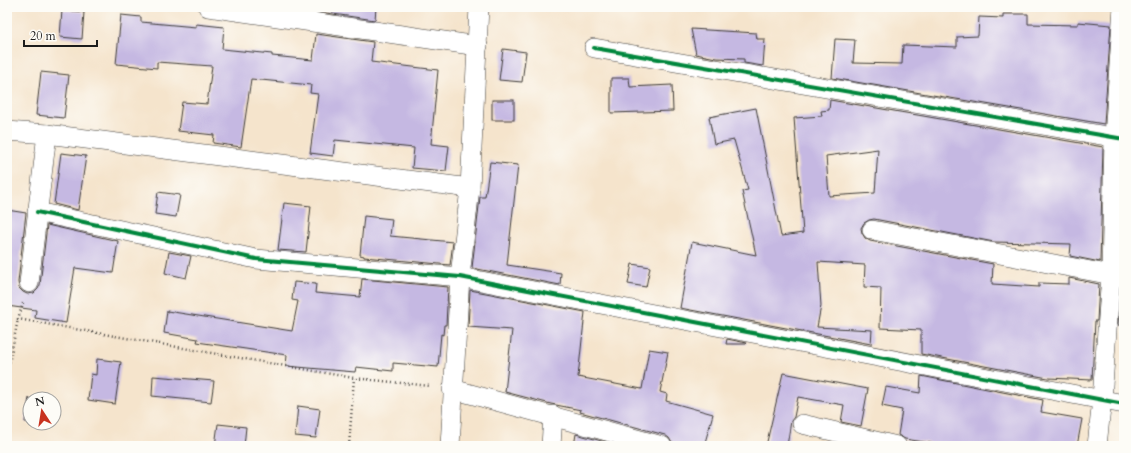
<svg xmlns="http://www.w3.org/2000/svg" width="1131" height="453" font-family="Cardo,serif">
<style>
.building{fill:#c5b8e2;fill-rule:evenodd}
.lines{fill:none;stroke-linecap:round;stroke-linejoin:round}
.minor-casing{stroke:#3d3a36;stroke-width:20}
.path{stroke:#3d3a36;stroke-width:2.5;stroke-dasharray:1 3;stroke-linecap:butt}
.minor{stroke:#fff;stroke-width:19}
.cycleway-casing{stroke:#fdfcf7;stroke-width:6}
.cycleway{stroke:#00873e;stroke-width:4}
</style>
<rect width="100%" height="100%" fill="#fdfcf7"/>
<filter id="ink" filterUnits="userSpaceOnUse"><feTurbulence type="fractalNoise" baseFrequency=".025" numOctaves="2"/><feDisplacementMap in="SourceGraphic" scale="8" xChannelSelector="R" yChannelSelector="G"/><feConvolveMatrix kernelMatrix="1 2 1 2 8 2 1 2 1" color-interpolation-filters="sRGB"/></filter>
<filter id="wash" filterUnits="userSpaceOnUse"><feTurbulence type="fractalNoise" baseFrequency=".012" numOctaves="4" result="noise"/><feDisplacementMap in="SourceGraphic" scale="16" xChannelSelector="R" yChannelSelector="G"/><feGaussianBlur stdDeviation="0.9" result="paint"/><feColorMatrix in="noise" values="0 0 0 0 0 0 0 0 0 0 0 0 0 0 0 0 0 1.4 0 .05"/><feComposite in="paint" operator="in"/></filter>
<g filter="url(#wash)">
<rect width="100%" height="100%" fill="#f5e4cc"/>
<g id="blocks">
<!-- building -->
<g class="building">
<polygon points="319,7 376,7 375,20 319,12"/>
<polygon points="62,10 84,12 82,39 60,37"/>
<polygon points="1003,14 1028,14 1028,24 1078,25 1078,22 1111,25 1104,124 832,78 835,39 855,40 853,63 902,64 903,45 957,47 957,37 978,36 979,17 1003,18"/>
<polygon points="121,15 141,17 141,22 196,27 196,24 224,27 222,49 272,54 272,56 313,60 316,34 373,42 371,62 438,70 431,144 449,146 446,171 412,168 414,148 335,140 333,156 310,153 318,94 310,93 311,85 251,79 241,147 213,143 214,135 178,131 182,102 207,104 212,66 157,62 157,68 116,64"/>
<polygon points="691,29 756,33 757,39 765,39 763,66 744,63 744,59 716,58 696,54"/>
<polygon points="503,49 526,52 522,82 499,80"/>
<polygon points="41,72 69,75 64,118 36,115"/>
<polygon points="611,78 629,78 630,87 672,85 673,111 611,113"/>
<rect x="492" y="100" width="22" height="20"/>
<path d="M830 100 1103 147 1100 262 1070 256 1071 244 994 242 874 219 869 220 864 223 861 228 862 233 865 238 870 241 993 264 992 284 1039 287V283L1069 284V278L1099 284 1097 321H1095L1092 380 1048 378 921 354V330L880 328 881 288 864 287 865 265 818 262 821 306 817 327 872 330 871 344 680 308 692 242 756 255 742 191 748 190 734 140 714 144 709 117 756 108 781 236 803 233 794 118 822 116 821 111 829 110ZM878 149 875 193 829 196 826 156Z"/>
<polygon points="61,153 86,156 78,210 54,204"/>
<polygon points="490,162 518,165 507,265 561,273 560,285 472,268 480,197 485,197"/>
<polygon points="1124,183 1124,266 1122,266"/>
<polygon points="158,192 180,195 176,217 155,214"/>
<polygon points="284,203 311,206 306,252 278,250"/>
<polygon points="7,210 26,213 18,282 19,288 23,292 27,294 34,293 38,289 40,285 47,225 118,241 113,273 75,268 66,323 35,318 36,310 7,306"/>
<polygon points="364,216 392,219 390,236 453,242 450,265 364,257 364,256 360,255"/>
<polygon points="169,252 191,256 186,278 165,273"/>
<polygon points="632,264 650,267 646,287 628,284"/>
<polygon points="362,279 448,287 446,325 444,325 443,335 441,334 438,367 393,363 393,371 356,367 355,372 286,366 287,355 197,342 198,339 164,333 167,311 292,331 298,301 292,300 294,282 316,284 315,293 360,297"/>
<polygon points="1121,288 1124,288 1124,326 1118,325"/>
<polygon points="470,290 585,312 578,377 642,389 649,349 668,352 660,392 667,394 666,401 713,414 704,446 683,446 672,443 669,438 665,435 580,412 581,410 551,404 505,392 512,330 468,327"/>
<polygon points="727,339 747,343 746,344 726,344"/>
<polygon points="97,359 121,362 115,404 88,400 91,374 96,375"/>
<polygon points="783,373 868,389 861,426 841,422 844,405 798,397 794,417 791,421 787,446 766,446"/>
<polygon points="153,376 214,381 211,402 152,396"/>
<polygon points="921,376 1043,400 1041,412 1082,419 1077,446 936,446 936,444 905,439 898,435 902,410 882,406 886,387 920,393"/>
<polygon points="29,398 33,399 30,399 30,422 25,422"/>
<polygon points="298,406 320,409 316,438 295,436"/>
<polygon points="218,424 246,427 244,446 215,446"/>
<polygon points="576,434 620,446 574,446"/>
</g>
</g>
</g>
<g filter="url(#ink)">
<use href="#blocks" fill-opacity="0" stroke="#3d3a36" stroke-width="1"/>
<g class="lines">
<!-- minor casing -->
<g class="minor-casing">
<g id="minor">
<polyline points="208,7 478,46"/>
<polyline points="594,48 1124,139"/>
<polyline points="7,131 47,134 470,188"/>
<polyline points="37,212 256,259 460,277 1124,404"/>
<polyline points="872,230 1123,277"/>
<polyline points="29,283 47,134"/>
<polyline points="452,389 662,446"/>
<polyline points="802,424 897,446"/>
<polyline points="450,446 460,277 470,188 479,7"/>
<polyline points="551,446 553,415"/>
<polyline points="1097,446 1102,399 1111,275 1114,137 1123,7"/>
</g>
</g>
<!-- path -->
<g class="path">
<polyline points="23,303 18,319 354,378 430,386"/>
<polyline points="7,374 18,319"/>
<polyline points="349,446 354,378"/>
</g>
<!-- minor -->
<use href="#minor" class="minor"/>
<!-- cycleway casing -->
<g class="cycleway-casing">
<g id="cycleway">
<polyline points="594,48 1124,139"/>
<polyline points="37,212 256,259 460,277 1124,404"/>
</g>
</g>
<!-- cycleway -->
<use href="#cycleway" class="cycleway"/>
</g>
</g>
<!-- margin -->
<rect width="1131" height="453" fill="none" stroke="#fdfcf7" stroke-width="24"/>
<!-- north arrow -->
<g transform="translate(42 411) rotate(348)"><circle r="19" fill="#fdfcf7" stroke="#a3a29f"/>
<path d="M0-3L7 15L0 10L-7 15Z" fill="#c8321e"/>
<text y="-6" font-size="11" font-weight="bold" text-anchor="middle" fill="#1c1c1c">N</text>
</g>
<!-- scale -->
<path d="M24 40v6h73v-6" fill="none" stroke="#1c1c1c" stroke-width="2"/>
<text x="30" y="40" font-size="12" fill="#1c1c1c" stroke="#fdfcf7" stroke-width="3" paint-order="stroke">20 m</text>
</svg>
